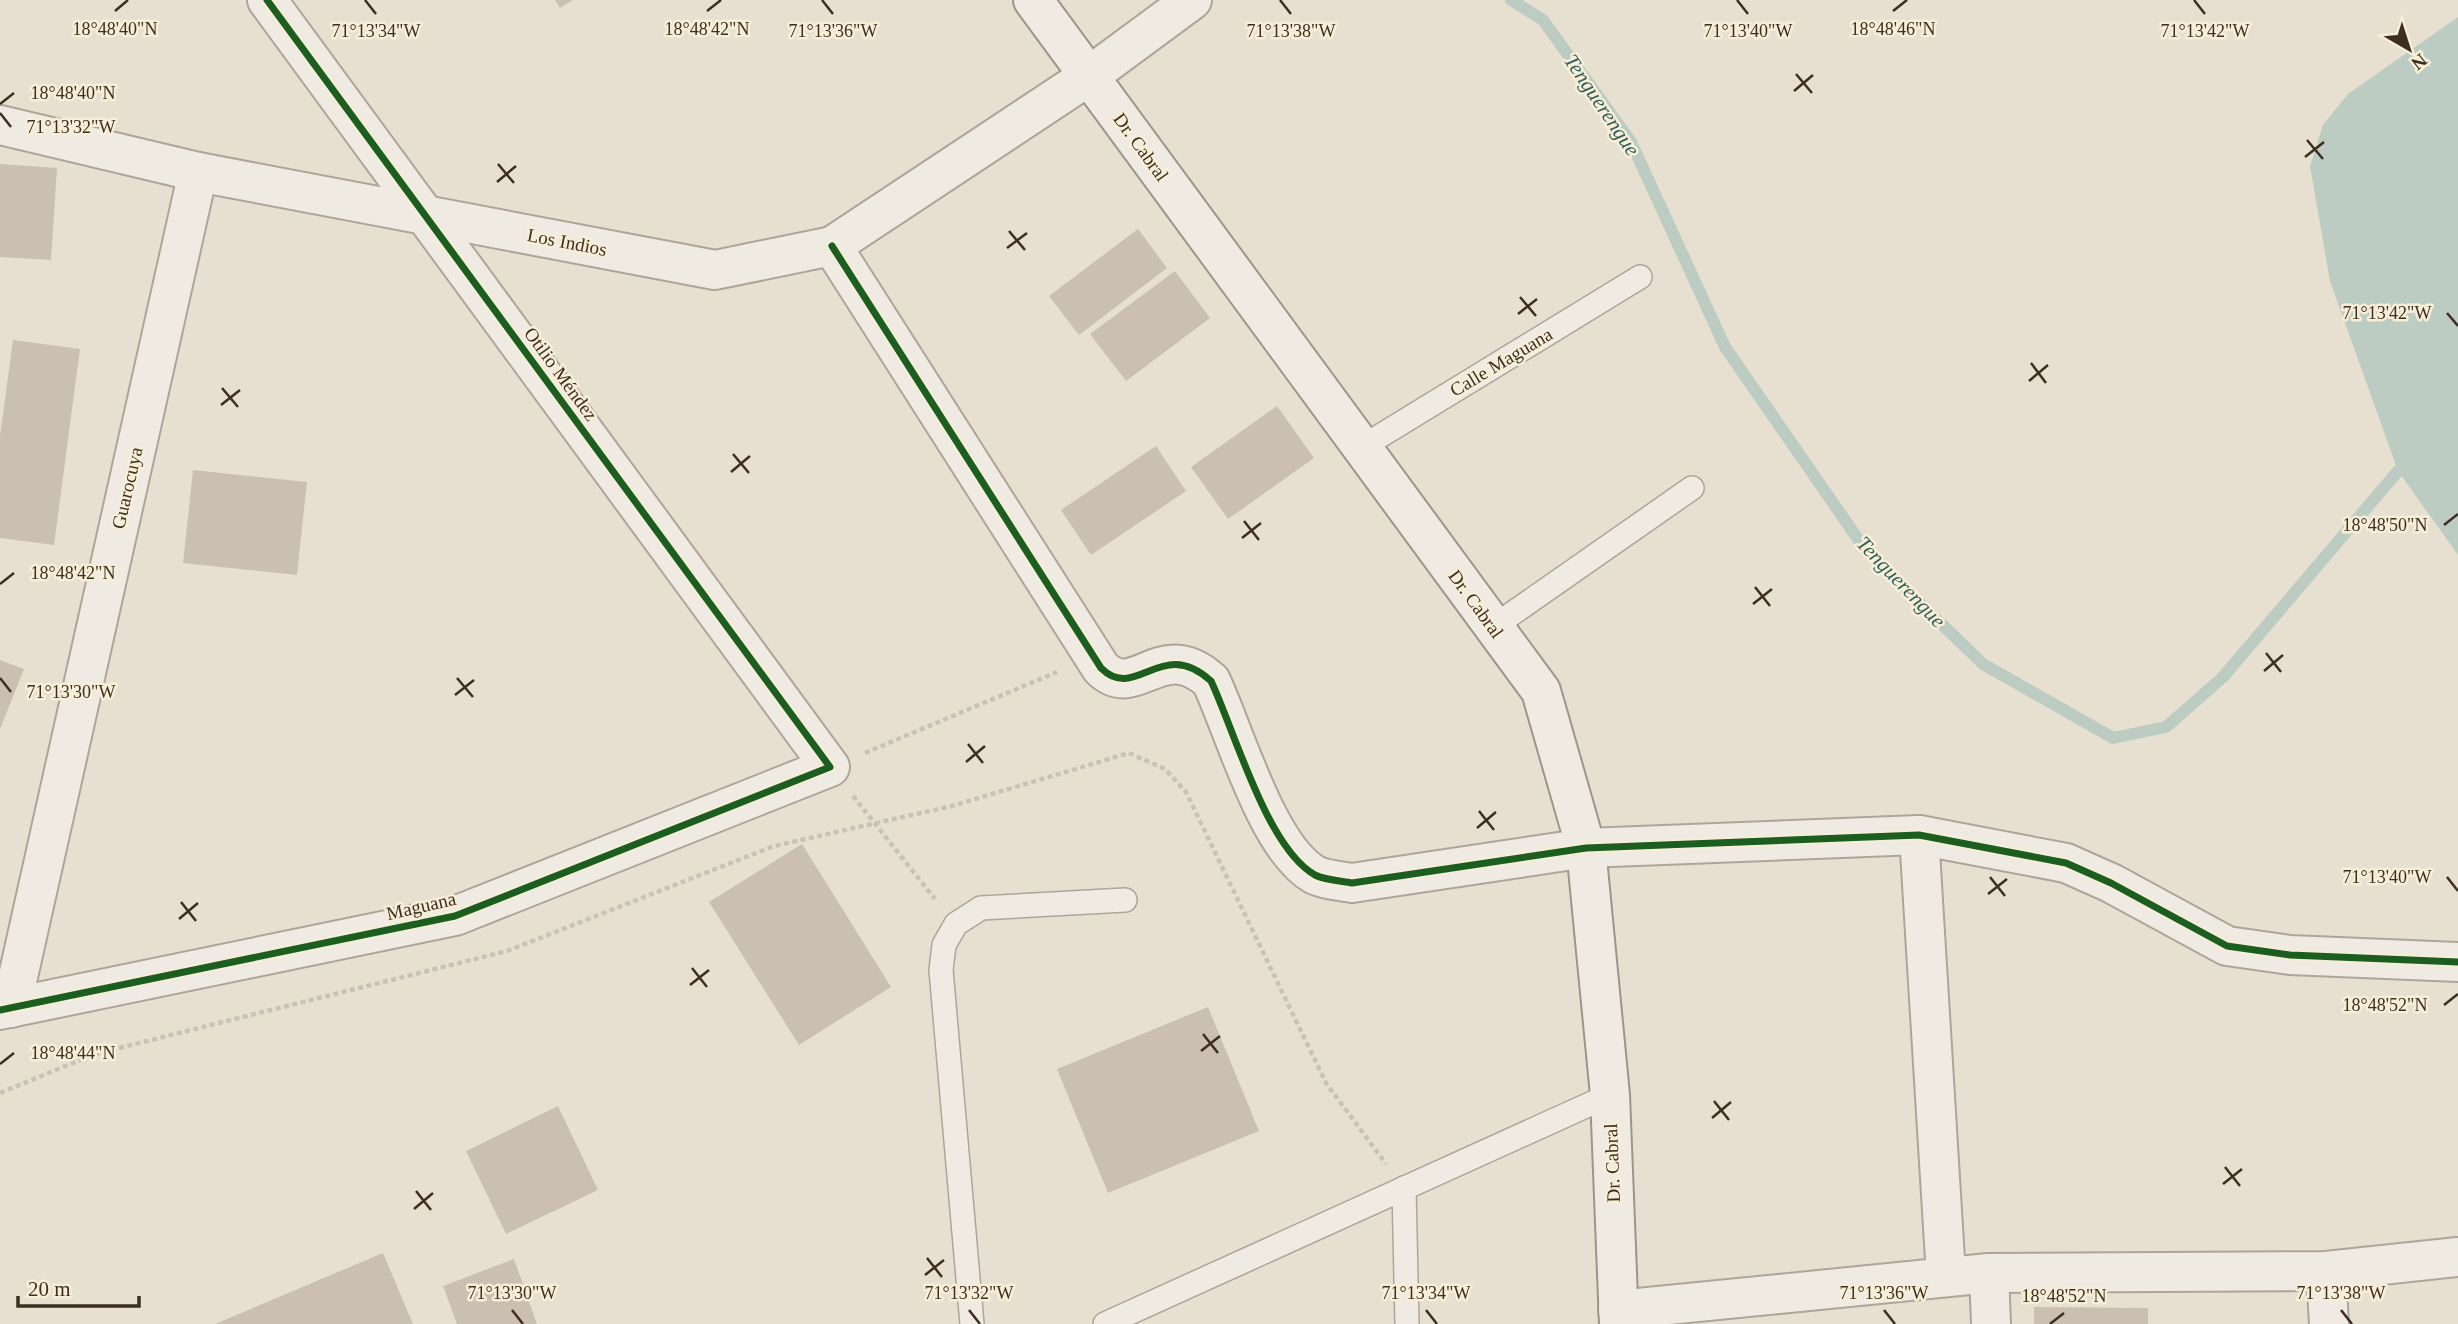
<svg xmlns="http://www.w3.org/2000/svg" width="2458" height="1324" font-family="'Times New Roman',serif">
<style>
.water{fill:#bcccc2}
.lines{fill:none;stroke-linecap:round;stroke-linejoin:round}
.stream{stroke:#bcccc2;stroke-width:12}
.building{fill:#cbbfb2}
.lane-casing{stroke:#ada599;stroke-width:26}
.street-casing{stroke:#ada599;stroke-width:42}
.secondary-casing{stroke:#9c958a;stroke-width:42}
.path{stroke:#c8c2b9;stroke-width:4.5;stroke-dasharray:5 3.5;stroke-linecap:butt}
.lane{stroke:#efebe3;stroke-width:23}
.street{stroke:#efebe3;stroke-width:38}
.secondary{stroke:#efebe3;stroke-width:38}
.cycleway-casing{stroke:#f7eed8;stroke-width:11}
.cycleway{stroke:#1b5e20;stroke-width:7}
.ticks{fill:none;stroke:#3d2e20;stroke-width:2.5}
.labels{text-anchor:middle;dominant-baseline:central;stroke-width:5;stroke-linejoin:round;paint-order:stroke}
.street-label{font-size:19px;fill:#3d2e20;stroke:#f7eed8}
.water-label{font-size:21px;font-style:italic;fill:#2f5d5a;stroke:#f7eed8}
.ticks-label{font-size:18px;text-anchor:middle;fill:#3d2e20;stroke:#f7eed8;stroke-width:5;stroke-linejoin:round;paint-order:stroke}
</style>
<rect width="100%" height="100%" fill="#e7e0d1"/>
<!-- water -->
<polygon class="water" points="2458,17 2458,555 2398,471 2330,281 2310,166 2323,125 2348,94"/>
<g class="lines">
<!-- stream -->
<polyline class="stream" points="1511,0 1543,20 1631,142 1725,347 1867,552 1983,664 2113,738 2166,727 2223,677 2398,471"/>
</g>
<!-- building -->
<g class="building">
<polygon points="555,0 573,0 560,8"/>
<polygon points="0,164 57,168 51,260 0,257"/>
<polygon points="1138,229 1167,268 1079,335 1049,296"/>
<polygon points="1175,271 1210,318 1126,381 1090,334"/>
<polygon points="13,340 80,349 54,545 0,538 0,436"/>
<polygon points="1277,406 1314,458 1228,519 1191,467"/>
<polygon points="1156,446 1186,491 1091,555 1061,510"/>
<polygon points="193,470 307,482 297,575 183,563"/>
<polygon points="0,660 24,669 0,729"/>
<polygon points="802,844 891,987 799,1045 709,902"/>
<polygon points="1208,1007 1259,1131 1108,1193 1057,1069"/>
<polygon points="558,1106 598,1190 506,1234 466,1151"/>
<polygon points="383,1253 413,1324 215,1324"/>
<polygon points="514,1259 537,1324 457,1324 443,1286"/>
<polygon points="2034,1307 2148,1308 2148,1324 2034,1324"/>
</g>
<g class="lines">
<!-- lane casing -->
<g class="lane-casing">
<g id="lane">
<polyline points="1362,447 1640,277"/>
<polyline points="1493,627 1692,488"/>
<polyline points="1404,1188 1407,1324"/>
<polyline points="972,1324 941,970 944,945 956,924 981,908 1125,900"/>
<polyline points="1105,1324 1610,1095"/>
</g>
</g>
<!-- street casing -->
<g class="street-casing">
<g id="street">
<polyline points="0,125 198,172 715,270 832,246 1089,76 1192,0"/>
<path d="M832 246 1101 668C1136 703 1161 635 1211 681 1235 732 1267 848 1315 875 1325 880 1341 881 1352 883L1586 848 1919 835 2066 863 2111 883 2227 946 2290 955 2458 962"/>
<polyline points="1919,835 1946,1276"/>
<polyline points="11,1008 198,172"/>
<polyline points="0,1010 455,916 830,767 267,0"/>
<polyline points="2326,1271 2329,1324"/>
<polyline points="1989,1273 1991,1324"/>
<polyline points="1618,1310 1989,1273 2326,1271 2458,1257"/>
</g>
</g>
<!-- secondary casing -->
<g class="secondary-casing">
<polyline id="secondary" points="1033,0 1541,691 1586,848 1610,1095 1619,1324"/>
</g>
<!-- path -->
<g class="path">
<polyline points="865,753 1057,672"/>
<polyline points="853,796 935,899"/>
<polyline points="0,1093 95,1054 507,951 774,846 952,806 1129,753 1165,769 1186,792 1326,1083 1386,1164"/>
</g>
<!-- lane -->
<use href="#lane" class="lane"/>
<!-- street -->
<use href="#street" class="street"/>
<!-- secondary -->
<use href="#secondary" class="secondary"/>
<!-- cycleway casing -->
<g class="cycleway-casing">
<g id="cycleway">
<path d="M832 246 1101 668C1136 703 1161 635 1211 681 1235 732 1267 848 1315 875 1325 880 1341 881 1352 883L1586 848 1919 835 2066 863 2111 883 2227 946 2290 955 2458 962"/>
<polyline points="0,1010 455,916 830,767 267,0"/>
</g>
</g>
<!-- cycleway -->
<use href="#cycleway" class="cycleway"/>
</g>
<!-- ticks -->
<path class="ticks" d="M365 0 376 14M822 0 833 14M1280 0 1291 14M1737 0 1748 14M2194 0 2205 14M115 11 128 0M707 11 721 0M1893 11 1907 0M1796 74 1812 93M1794 91 1813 75M0 104 14 93M0 113 11 127M2307 140 2323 159M2305 157 2324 142M498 164 514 183M497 182 516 166M1009 231 1025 250M1007 248 1027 233M1520 297 1536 316M2447 313 2458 326M1518 314 1537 299M2031 363 2046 383M2029 381 2048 365M222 388 238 407M221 405 240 390M733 454 749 473M731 472 750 456M1244 521 1259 540M2444 525 2458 514M1242 538 1261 523M0 584 14 573M1755 587 1770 606M1753 604 1772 589M2266 653 2281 672M2264 671 2283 655M0 678 11 692M457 678 473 697M455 695 474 680M968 744 983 763M966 762 985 746M1479 811 1494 830M1477 828 1496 812M1990 877 2005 896M2447 877 2458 891M1988 894 2007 879M181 902 196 921M179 919 198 903M692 968 707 987M690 985 709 970M2444 1005 2458 994M1203 1034 1218 1053M1201 1051 1220 1036M0 1064 14 1053M1714 1101 1729 1120M1712 1118 1731 1102M2225 1167 2240 1186M2223 1184 2242 1169M416 1191 431 1210M414 1209 433 1193M927 1258 942 1277M925 1275 944 1260M512 1310 523 1324M969 1310 980 1324M1426 1310 1437 1324M1884 1310 1895 1324M2341 1310 2352 1324M2050 1324 2064 1313"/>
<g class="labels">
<!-- street labels -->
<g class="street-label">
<text transform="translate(1141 147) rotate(54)">Dr. Cabral</text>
<text transform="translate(567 242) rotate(11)">Los Indios</text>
<text transform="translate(1501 362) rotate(-31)">Calle Maguana</text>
<text transform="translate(561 374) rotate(54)">Otilio Méndez</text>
<text transform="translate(127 488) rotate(-77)">Guarocuya</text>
<text transform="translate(1476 604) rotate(54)">Dr. Cabral</text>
<text transform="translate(421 906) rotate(-13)">Maguana</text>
<text transform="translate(1612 1163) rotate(-92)">Dr. Cabral</text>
</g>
<!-- water labels -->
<g class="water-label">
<text transform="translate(1602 105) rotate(56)">Tenguerengue</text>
<text transform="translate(1901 582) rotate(46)">Tenguerengue</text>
</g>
</g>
<g class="ticks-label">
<text x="115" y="35">18°48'40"N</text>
<text x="707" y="35">18°48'42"N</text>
<text x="1893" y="35">18°48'46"N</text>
<text x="1291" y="37">71°13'38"W</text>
<text x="1748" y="37">71°13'40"W</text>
<text x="2205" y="37">71°13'42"W</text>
<text x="376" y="37">71°13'34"W</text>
<text x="833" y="37">71°13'36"W</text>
<text x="73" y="99">18°48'40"N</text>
<text x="71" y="133">71°13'32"W</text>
<text x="2387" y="319">71°13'42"W</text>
<text x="2385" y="531">18°48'50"N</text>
<text x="73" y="579">18°48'42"N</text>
<text x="71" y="698">71°13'30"W</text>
<text x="2387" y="883">71°13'40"W</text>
<text x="2385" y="1011">18°48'52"N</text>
<text x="73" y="1059">18°48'44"N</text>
<text x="512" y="1299">71°13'30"W</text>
<text x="969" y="1299">71°13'32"W</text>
<text x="1426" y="1299">71°13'34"W</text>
<text x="1884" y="1299">71°13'36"W</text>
<text x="2341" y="1299">71°13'38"W</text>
<text x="2064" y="1302">18°48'52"N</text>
</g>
<!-- north arrow -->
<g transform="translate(2409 49) rotate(141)" stroke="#f7eed8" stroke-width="5" paint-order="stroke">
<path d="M0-5L12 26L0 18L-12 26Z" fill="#3d2e20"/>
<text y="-10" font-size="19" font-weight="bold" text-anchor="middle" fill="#3d2e20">N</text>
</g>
<!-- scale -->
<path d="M18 1296v10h121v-10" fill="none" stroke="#3d2e20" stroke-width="3.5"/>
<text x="28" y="1296" font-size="21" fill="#3d2e20" stroke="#f7eed8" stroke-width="5" paint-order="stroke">20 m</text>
</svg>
